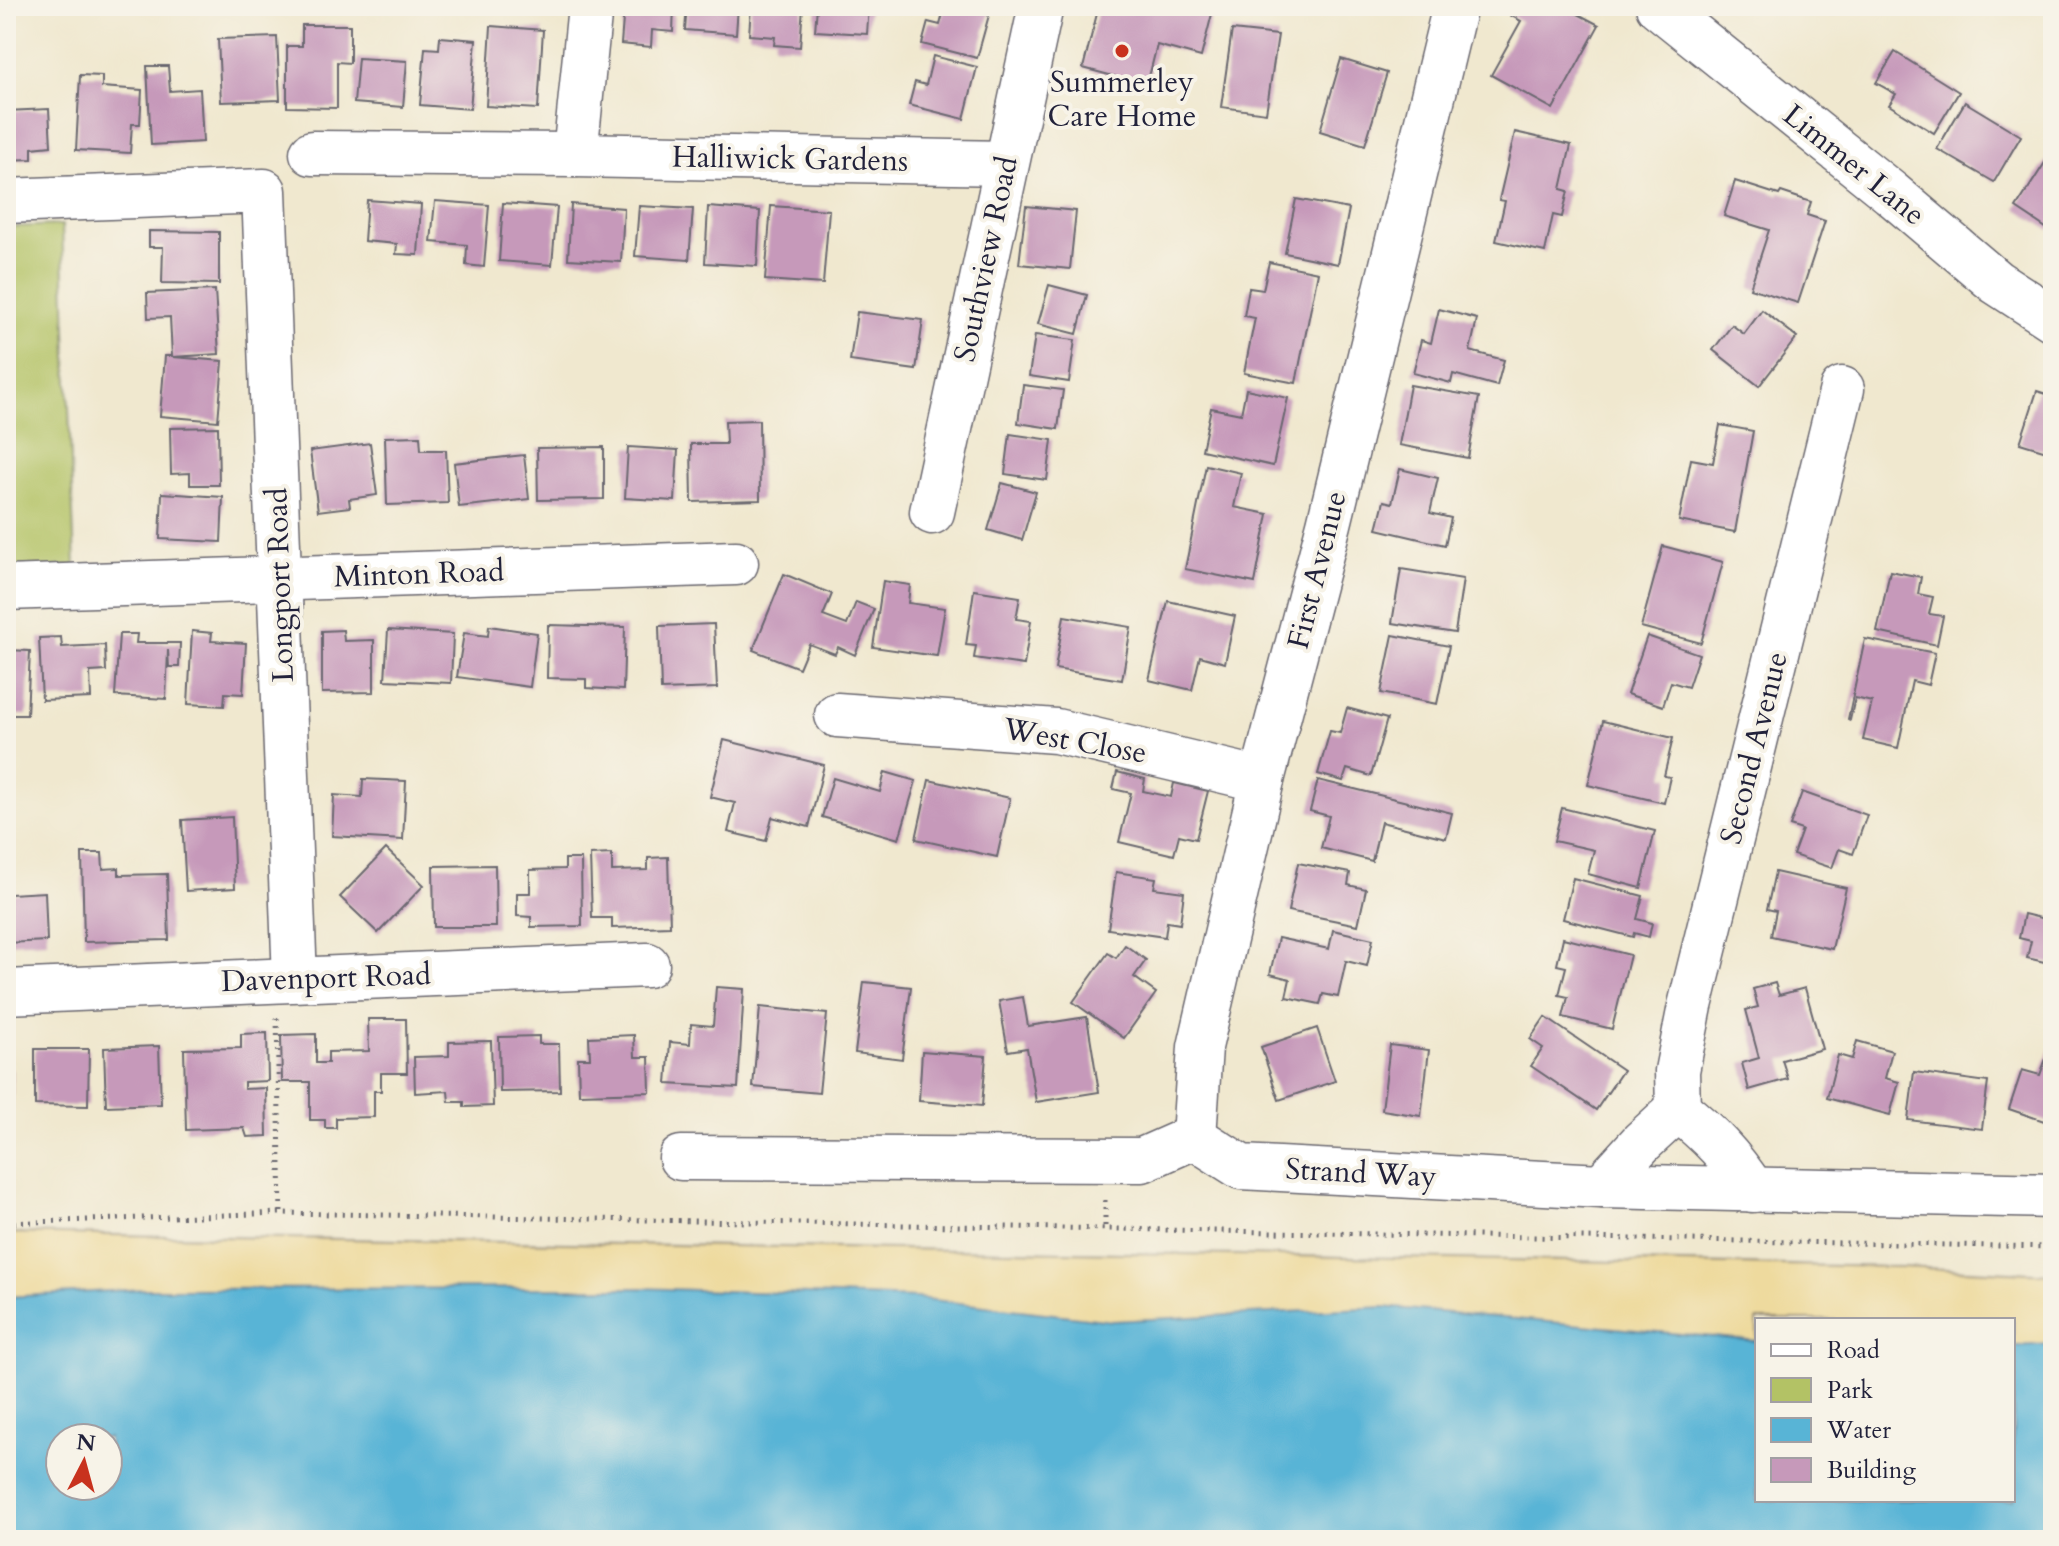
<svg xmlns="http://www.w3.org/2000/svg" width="2059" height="1546" font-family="Cardo,serif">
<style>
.green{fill:#b3c265;stroke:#6a7250;stroke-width:2}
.sand{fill:#eeda9e;stroke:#887e6c;stroke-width:2;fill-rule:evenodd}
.water{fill:#58b4d6;stroke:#3d6b88;stroke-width:2;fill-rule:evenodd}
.building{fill:#c699ba}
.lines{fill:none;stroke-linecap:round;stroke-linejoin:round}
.minor-casing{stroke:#6a676f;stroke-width:47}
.path{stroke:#6a676f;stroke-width:5;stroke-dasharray:2 6;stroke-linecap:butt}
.minor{stroke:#fff;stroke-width:44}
.poi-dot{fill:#c8321e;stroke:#f7f3e8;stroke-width:3}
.labels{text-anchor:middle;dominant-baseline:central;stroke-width:8;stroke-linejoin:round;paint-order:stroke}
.poi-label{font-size:30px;fill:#22223b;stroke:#f7f3e8}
.street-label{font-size:30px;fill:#22223b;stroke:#f7f3e8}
</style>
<rect width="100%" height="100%" fill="#f7f3e8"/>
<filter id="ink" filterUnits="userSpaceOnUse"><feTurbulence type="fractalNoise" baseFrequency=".0125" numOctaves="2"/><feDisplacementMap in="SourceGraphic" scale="16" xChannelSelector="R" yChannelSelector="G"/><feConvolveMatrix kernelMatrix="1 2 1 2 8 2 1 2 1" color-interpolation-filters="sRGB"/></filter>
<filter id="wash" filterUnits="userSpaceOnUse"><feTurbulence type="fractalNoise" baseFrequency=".006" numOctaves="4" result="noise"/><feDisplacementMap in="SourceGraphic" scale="32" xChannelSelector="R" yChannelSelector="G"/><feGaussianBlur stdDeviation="1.8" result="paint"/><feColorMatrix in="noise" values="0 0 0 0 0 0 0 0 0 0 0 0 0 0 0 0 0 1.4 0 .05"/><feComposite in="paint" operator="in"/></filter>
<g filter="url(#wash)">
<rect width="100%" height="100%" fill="#f0e8cf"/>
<!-- green -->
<polygon class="green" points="62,225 75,566 6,568 6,227"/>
<!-- sand -->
<path class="sand" d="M6 1233 1901 1267 2053 1274V1540H6ZM1757 1320H2013V1500H1757ZM60 1438H108V1486H60Z"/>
<!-- water -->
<path class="water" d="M640 1288 917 1298 1113 1321 1384 1307 1757 1341V1500H2013V1346L2053 1344V1540H6V1297L144 1289ZM60 1438H108V1486H60Z"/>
<g id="blocks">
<!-- building -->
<g class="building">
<polygon points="624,6 674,6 673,32 652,30 651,47 621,44"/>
<polygon points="687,6 738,6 736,34 685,30"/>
<polygon points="751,6 803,6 800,47 774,45 775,37 749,35"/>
<polygon points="817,6 869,6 867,34 815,31"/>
<polygon points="945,6 991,8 977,58 922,44 928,22 940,25"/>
<polygon points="1099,6 1214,6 1201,57 1157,45 1147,85 1083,68"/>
<polygon points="1515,6 1563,6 1599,25 1553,109 1491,75 1521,21 1510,15"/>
<polygon points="302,25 350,25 350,63 337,62 337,108 287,107 287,46 302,46"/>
<polygon points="491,26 543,30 538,109 486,106"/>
<polygon points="1232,30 1278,35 1266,113 1221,107"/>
<polygon points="277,37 280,100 221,102 218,39"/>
<polygon points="440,37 476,40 470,109 420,105 425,48 439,49"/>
<polygon points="1895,52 1959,92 1934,133 1889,105 1896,94 1876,83"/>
<polygon points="933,56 977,67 964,119 909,105 915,82 926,85"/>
<polygon points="358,58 407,61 403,107 354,103"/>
<polygon points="1341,59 1387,73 1365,145 1320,131"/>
<polygon points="147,66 168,66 170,91 200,89 203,142 151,145"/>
<polygon points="80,75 102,76 102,87 142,90 140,124 132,124 130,153 76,150"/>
<polygon points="1965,102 2021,136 1994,182 1937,149"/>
<polygon points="49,109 51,146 32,148 32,159 6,160 6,111"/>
<polygon points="1515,132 1571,145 1561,189 1568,191 1562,217 1553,215 1545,252 1496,241 1505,201 1499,200"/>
<polygon points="2053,150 2053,224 2049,230 2016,208"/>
<polygon points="1735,181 1779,195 1781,192 1811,202 1807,215 1825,221 1798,303 1750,288 1769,230 1724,216"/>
<polygon points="1296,199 1349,209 1338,264 1285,253"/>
<polygon points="367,200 421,204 418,255 396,254 397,244 364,241"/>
<polygon points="435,201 489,205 484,267 466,265 467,245 431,242"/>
<polygon points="503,203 557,207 552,265 499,261"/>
<polygon points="571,204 624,208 621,262 568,259"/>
<polygon points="639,206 693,209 689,260 635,256"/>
<polygon points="771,206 829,210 823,284 765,280"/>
<polygon points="1026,206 1076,211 1070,269 1019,264"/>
<polygon points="708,207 760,211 757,266 705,263"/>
<polygon points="149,231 219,232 219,284 162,283 163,247 149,247"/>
<polygon points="1269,262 1318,272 1296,383 1244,373 1255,318 1244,316 1249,288 1263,290"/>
<polygon points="1049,285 1087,295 1077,334 1038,324"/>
<polygon points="215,290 219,354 173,357 223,361 218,421 160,416 165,356 172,356 170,317 148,318 147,293"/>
<polygon points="1439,309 1477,319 1470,351 1504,360 1497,386 1453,374 1451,383 1413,373 1421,340 1431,343"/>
<polygon points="1762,310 1797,337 1759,386 1713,350 1732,325 1744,334"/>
<polygon points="857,312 923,320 916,370 850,361"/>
<polygon points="1035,335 1075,340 1069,382 1029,376"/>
<polygon points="1023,385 1063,390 1058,429 1018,423"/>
<polygon points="1410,385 1479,397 1468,458 1399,445"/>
<polygon points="1246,389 1288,398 1273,466 1202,450 1211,408 1241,414"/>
<polygon points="2037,391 2053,396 2053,453 2020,443"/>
<polygon points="759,420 760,500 692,502 691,444 726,444 725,421"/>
<polygon points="1720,425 1753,431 1735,532 1679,521 1691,459 1713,463"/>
<polygon points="218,427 219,485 190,485 190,473 171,474 170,428"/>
<polygon points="1010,434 1052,440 1047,480 1005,474"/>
<polygon points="420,436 421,450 446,450 448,503 387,505 385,437"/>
<polygon points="370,443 377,495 349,499 350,507 318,511 310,451"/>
<polygon points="604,447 604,499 538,500 537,448"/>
<polygon points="628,447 678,450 675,501 625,498"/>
<polygon points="524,455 529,499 459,507 454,463"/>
<polygon points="1206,465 1241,473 1234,507 1268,514 1255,583 1185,569"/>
<polygon points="1400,469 1438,478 1430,513 1451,518 1445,545 1377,529 1384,501 1392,503"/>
<polygon points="1002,483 1036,492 1022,540 988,530"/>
<polygon points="162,493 223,497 221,542 160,539"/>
<polygon points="1663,546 1723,562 1701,643 1641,627"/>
<polygon points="1401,569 1463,579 1455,633 1392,623"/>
<polygon points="1890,571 1921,577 1918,594 1933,597 1929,614 1943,616 1937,645 1877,632"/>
<polygon points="784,574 832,594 823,616 847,625 856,602 874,609 855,655 838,647 835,654 809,644 799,668 753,650"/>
<polygon points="883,581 910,585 908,603 945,608 937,656 873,647"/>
<polygon points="974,590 1020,597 1016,619 1031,621 1024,665 974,658 976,646 966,645"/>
<polygon points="1168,601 1235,616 1225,663 1200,656 1192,690 1149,680"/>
<polygon points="1064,616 1131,627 1122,680 1055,669"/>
<polygon points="714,624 717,688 661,690 659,626"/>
<polygon points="548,625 625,627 623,690 586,688 586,679 547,678"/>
<polygon points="489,626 537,633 530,687 457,677 464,633 488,636"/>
<polygon points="343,630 344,641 374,640 374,692 322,693 322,631"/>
<polygon points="388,630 453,634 451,683 385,680"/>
<polygon points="192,631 212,633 211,641 246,643 243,694 225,693 224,706 188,704"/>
<polygon points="119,634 137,634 136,643 180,643 179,667 169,667 168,650 166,699 115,696"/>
<polygon points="1393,635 1449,646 1437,704 1381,693"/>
<polygon points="1647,636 1699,654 1688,687 1671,682 1663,706 1627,694"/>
<polygon points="61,637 62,647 105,645 106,671 90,672 91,698 42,700 39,638"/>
<polygon points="1865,639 1935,653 1928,685 1912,681 1898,748 1863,740 1872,702 1855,698 1850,720 1848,719"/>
<polygon points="6,650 30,651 27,715 10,715 11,705 6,705"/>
<polygon points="1347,708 1387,719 1371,776 1347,769 1343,781 1318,774 1330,731 1340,733"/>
<polygon points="1603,721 1673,738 1664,776 1670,777 1664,803 1588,785"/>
<polygon points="724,740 824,765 809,827 772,817 766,841 728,832 735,803 710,797"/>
<polygon points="885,772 916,781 899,839 822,817 833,778 880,792"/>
<polygon points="1117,772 1145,779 1143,791 1171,797 1174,783 1208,791 1196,839 1179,835 1174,855 1119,842 1131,793 1113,789"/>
<polygon points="363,779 406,781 403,840 332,836 334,795 362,797"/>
<polygon points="929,780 1010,798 997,857 916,839"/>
<polygon points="1318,780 1452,813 1446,838 1381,822 1372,861 1321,848 1329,816 1310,811"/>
<polygon points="1802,792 1867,815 1853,854 1839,849 1832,868 1793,855 1802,830 1790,826"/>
<polygon points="1562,808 1655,831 1641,888 1588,874 1594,850 1554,841"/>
<polygon points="232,817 235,888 186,891 182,820"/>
<polygon points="386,849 424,885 378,933 340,897"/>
<polygon points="82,853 102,853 103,869 119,868 119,875 167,874 169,940 84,942"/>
<polygon points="612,854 612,871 648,870 648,858 668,857 670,926 612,928 612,918 592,918 590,855"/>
<polygon points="565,859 581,859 582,926 531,927 531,917 517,916 517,893 530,893 530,870 565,869"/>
<polygon points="1298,863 1350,873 1348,885 1366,889 1358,925 1288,911"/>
<polygon points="495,865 496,927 434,927 433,866"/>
<polygon points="1116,872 1156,878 1154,888 1184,892 1180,924 1167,922 1165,937 1108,929"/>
<polygon points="1775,872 1846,888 1832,949 1771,936 1776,911 1767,909"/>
<polygon points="6,873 9,873 10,894 45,892 47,941 6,943"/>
<polygon points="1573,878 1643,896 1637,919 1652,923 1649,937 1634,933 1633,937 1563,919"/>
<polygon points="2024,914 2053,921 2053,964 2027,958 2031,941 2019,938"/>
<polygon points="1333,930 1373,939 1367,966 1346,961 1338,997 1323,994 1320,1004 1286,997 1290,979 1270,974 1278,938 1329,949"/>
<polygon points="1563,938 1630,955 1612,1029 1563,1017 1568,997 1559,995 1566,967 1557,965"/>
<polygon points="1125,945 1146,960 1134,977 1156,993 1124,1038 1073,1002 1108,953 1116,958"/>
<polygon points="864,982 911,987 902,1059 855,1053"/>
<polygon points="1775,983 1779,995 1805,988 1822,1049 1782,1060 1788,1079 1749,1090 1742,1063 1759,1058 1746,1010 1758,1007 1753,989"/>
<polygon points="716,987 744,989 738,1088 667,1084 670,1042 690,1044 691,1024 713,1026"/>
<polygon points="1023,997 1028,1026 1087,1017 1099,1092 1036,1102 1027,1048 1008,1051 999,1001"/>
<polygon points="760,1007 827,1014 819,1093 753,1087"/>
<polygon points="1545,1017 1623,1070 1596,1110 1531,1066 1543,1048 1530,1039"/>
<polygon points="368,1019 406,1019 407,1073 381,1073 381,1091 374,1091 374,1117 336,1118 336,1128 325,1128 325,1120 310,1120 310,1082 282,1082 281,1035 316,1034 316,1063 328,1063 328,1052 369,1051"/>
<polygon points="1317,1028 1335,1081 1279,1100 1261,1047"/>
<polygon points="267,1033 268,1081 244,1082 244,1089 266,1088 267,1136 247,1137 244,1128 186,1130 184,1049 241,1048 241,1034"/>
<polygon points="634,1035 635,1057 649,1057 650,1092 579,1094 578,1058 590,1058 589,1037"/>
<polygon points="539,1036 539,1044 559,1044 560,1091 500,1092 499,1037"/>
<polygon points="2053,1039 2053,1124 2009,1109 2022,1070 2040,1075"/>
<polygon points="491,1041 493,1106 464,1107 464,1102 449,1102 448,1091 415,1093 414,1057 449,1056 449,1042"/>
<polygon points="1857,1041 1892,1051 1885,1078 1899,1082 1890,1115 1827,1098 1838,1055 1852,1059"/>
<polygon points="1390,1045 1429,1050 1421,1116 1382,1110"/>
<polygon points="159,1046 161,1104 106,1106 104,1048"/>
<polygon points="35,1049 89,1049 88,1106 35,1105"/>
<polygon points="922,1051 986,1056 982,1106 919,1101"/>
<polygon points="6,1070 12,1070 13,1101 6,1102"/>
<polygon points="1914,1072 1988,1082 1982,1129 1908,1120"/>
</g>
</g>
</g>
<g filter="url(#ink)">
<use href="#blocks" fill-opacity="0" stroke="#6a676f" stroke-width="2"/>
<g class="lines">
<!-- minor casing -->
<g class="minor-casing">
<g id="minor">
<polyline points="1658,6 1891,193 1996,282 2053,319"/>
<polyline points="312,153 575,155 1006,163"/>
<polyline points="575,155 590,6"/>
<polyline points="6,201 264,191 295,979"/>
<polyline points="932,512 1041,6"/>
<polyline points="6,588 736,563"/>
<polyline points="837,715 1056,731 1262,780"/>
<polyline points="6,992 647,965"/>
<polyline points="1678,1109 1677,1071 1690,1006 1842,389"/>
<polyline points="1194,1137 1200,1047 1262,780 1329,524 1455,6"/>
<polyline points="681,1158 1142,1160 1194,1137 1241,1167 1602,1186 2053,1196"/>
<path d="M1602 1186 1642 1142 1678 1109C1709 1134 1731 1156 1753 1190"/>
</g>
</g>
<!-- path -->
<g class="path">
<polyline points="277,1018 281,1213"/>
<polyline points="1105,1200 1105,1227"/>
<polyline points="6,1223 281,1213 2053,1247"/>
</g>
<!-- minor -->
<use href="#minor" class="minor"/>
</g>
</g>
<!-- markers -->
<circle class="poi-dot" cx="1122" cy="51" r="8"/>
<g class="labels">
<!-- poi labels -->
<g class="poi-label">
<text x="1122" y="82">Summerley<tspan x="1122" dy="34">Care Home</tspan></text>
</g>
<!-- street labels -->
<g class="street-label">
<text transform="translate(790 159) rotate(1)">Halliwick Gardens</text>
<text transform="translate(1854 165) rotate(39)">Limmer Lane</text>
<text transform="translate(986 259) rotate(-78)">Southview Road</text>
<text transform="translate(1317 570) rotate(-76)">First Avenue</text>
<text transform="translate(419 574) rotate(-2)">Minton Road</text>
<text transform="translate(280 585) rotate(-92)">Longport Road</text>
<text transform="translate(1075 741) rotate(10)">West Close</text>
<text transform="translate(1754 748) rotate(-76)">Second Avenue</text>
<text transform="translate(326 978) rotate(-2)">Davenport Road</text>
<text transform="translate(1361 1173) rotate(3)">Strand Way</text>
</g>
</g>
<!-- margin -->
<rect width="2059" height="1546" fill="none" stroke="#f7f3e8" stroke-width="32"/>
<!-- legend -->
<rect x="1755" y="1318" width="260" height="184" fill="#f7f3e8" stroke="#a29fa3" stroke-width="2"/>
<rect x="1771" y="1344" width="40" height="12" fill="#ffffff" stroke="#a29fa3" stroke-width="2"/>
<text x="1827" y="1358" font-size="24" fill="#22223b">Road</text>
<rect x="1771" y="1378" width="40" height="24" fill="#b3c265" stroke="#a29fa3" stroke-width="2"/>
<text x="1827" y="1398" font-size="24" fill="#22223b">Park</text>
<rect x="1771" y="1418" width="40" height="24" fill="#58b4d6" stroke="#a29fa3" stroke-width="2"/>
<text x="1827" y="1438" font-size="24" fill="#22223b">Water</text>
<rect x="1771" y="1458" width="40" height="24" fill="#c699ba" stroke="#a29fa3" stroke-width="2"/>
<text x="1827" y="1478" font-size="24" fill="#22223b">Building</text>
<!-- north arrow -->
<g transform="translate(84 1462) rotate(6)"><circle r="38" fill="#f7f3e8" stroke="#a29fa3" stroke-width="2"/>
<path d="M0-6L14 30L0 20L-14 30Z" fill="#c8321e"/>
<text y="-12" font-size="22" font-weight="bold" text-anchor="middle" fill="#22223b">N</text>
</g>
</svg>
